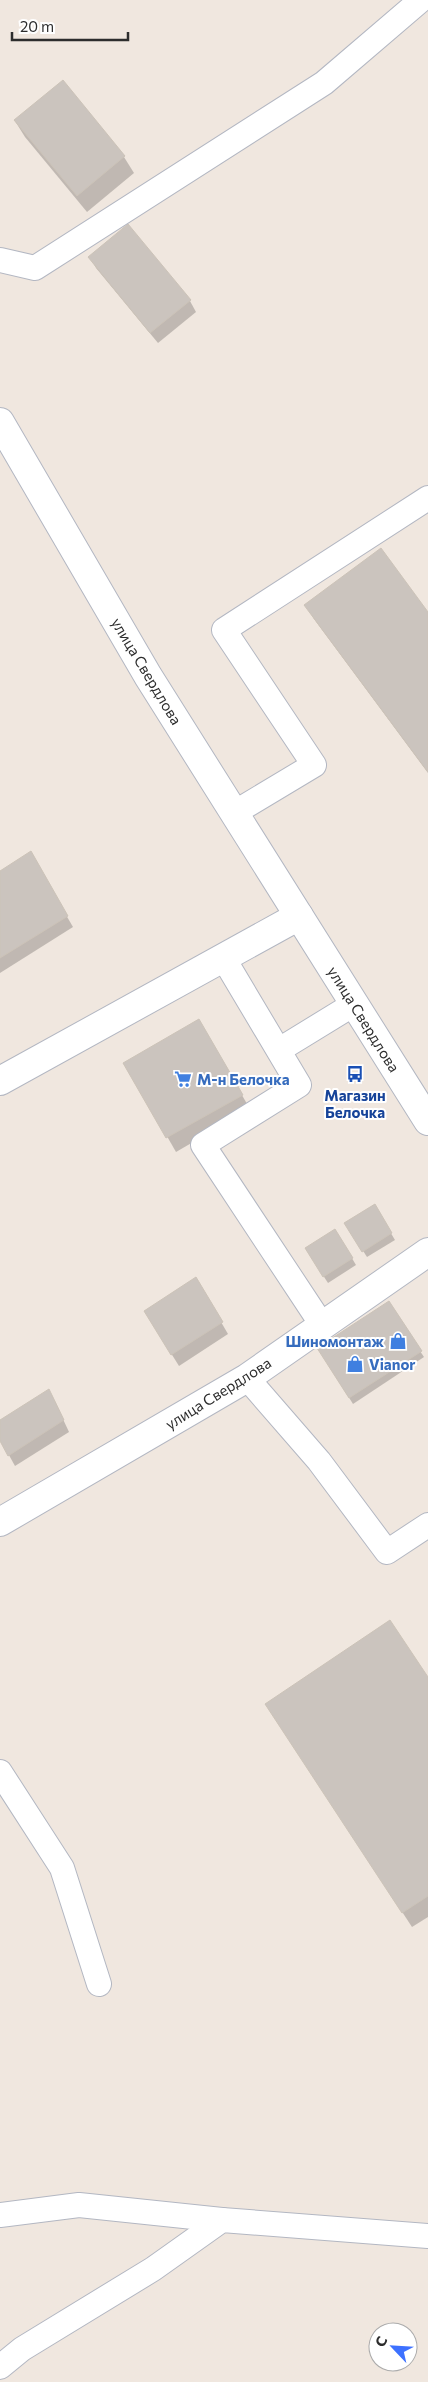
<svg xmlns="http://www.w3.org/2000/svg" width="428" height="2382" font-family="Commissioner,sans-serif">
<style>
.shadow{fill:#0003}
.building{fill:#cbc4be;stroke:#ccc3b8}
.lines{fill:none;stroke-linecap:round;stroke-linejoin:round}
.service-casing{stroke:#b3b7c2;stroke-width:26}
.minor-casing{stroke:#b3b7c2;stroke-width:30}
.secondary-casing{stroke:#b3b7c2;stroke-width:30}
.service{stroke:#fff;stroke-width:24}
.minor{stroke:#fff;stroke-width:28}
.secondary{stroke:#fff;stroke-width:28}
.labels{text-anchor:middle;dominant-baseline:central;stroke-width:4;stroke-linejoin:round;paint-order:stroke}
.street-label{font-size:15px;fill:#2d2d2d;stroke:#fff}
.shop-label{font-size:15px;font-weight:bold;fill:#366cbe;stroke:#fff;text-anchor:start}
.transit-label{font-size:15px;font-weight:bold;fill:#164399;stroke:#fff}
</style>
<rect width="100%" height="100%" fill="#f0e7df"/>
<!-- shadow -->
<g class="shadow">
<polygon points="62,82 124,157 134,173 87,212 25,137 15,121"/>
<polygon points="90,257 190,301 196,312 158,343 96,268"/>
<polygon points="306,605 428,614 428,773 314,619"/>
<polygon points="30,853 73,927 0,973 0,872"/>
<polygon points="199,1021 250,1109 176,1152 125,1063"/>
<polygon points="374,1205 395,1240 367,1257 345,1223"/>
<polygon points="335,1230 356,1265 328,1283 306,1249"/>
<polygon points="196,1279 228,1334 179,1366 152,1323"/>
<polygon points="420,1351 424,1357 353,1404 322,1354"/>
<polygon points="55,1402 69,1432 15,1466 0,1439 0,1421"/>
<polygon points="428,1679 428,1917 412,1927 266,1704"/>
</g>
<!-- building -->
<g class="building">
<polygon points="63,80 125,156 77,196 14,120"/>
<polygon points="128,224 191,300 150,333 88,257"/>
<polygon points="381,548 428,612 428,772 304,605"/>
<polygon points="31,851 68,916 0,958 0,871"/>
<polygon points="199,1019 243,1095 166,1138 123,1063"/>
<polygon points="375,1204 392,1233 362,1252 344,1223"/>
<polygon points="335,1229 353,1258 323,1277 305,1248"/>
<polygon points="196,1277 223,1322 171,1355 144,1311"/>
<polygon points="389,1301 422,1351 349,1398 317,1348"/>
<polygon points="49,1389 64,1420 8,1456 0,1441 0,1420"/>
<polygon points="390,1620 428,1677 428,1896 402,1913 265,1704"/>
</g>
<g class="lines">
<!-- service casing -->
<g class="service-casing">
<g id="service">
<polyline points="0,260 35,268 324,83 421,0"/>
<polyline points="234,813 314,765 224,630 428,498"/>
<polyline points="224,959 299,1085 203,1145 322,1325"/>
<polyline points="279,1050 354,1004"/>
<polyline points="247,1378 319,1461 387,1552 428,1525"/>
<polyline points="0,1772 62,1868 99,1984"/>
<polyline points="0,2215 79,2205 222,2220"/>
<polyline points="0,2367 22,2349 153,2269 222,2220 428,2236"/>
</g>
</g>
<!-- minor casing -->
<g class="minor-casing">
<g id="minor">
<polyline points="0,1081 299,916"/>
<polyline points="0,1522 247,1378 428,1252"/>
</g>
</g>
<!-- secondary casing -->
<g class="secondary-casing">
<polyline id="secondary" points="0,422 148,676 428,1121"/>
</g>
<!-- service -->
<use href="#service" class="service"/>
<!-- minor -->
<use href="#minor" class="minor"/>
<!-- secondary -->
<use href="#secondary" class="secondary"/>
</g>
<!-- icons -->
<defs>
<g id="bus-bare" transform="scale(1.35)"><path d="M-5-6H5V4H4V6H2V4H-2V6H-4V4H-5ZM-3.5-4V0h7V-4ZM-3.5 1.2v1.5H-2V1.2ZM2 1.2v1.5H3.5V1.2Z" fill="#1a4fb4" stroke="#fff" stroke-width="2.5" paint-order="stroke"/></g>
<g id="supermarket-bare" transform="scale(1.35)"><path d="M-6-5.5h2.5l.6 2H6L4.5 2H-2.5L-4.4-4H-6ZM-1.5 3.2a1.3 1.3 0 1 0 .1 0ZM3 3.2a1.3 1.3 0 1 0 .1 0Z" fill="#3f7fe0" stroke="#fff" stroke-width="2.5" paint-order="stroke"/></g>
<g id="shop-bare" transform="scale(1.35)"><path d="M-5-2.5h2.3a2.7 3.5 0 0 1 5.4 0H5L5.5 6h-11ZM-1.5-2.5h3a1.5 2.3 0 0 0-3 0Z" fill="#3f7fe0" stroke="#fff" stroke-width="2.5" paint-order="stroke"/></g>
</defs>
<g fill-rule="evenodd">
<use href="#bus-bare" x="355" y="1074"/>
<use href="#supermarket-bare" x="183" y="1079"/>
<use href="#shop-bare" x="398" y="1341"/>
<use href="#shop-bare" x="355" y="1364"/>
</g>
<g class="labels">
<!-- street labels -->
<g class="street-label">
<text transform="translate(147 671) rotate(59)">улица Свердлова</text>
<text transform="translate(364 1019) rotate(58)">улица Свердлова</text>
<text transform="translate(218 1393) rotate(-32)">улица Свердлова</text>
</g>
<!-- shop labels -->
<g class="shop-label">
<text x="197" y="1079">М-н Белочка</text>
<text x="384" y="1341" text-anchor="end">Шиномонтаж</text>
<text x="369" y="1364">Vianor</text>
</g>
<!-- transit labels -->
<g class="transit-label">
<text x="355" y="1095">Магазин<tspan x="355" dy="17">Белочка</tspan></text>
</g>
</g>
<!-- north arrow -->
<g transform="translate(393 2347) rotate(295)"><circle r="24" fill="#ffffff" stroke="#ababab"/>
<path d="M0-4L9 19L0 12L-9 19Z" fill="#3d71ff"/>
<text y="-8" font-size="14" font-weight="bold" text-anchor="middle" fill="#2d2d2d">С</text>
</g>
<!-- scale -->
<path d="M12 32v8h116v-8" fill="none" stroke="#2d2d2d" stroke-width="2.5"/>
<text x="20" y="32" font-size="15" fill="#2d2d2d" stroke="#ffffff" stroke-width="4" paint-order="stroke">20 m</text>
</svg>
